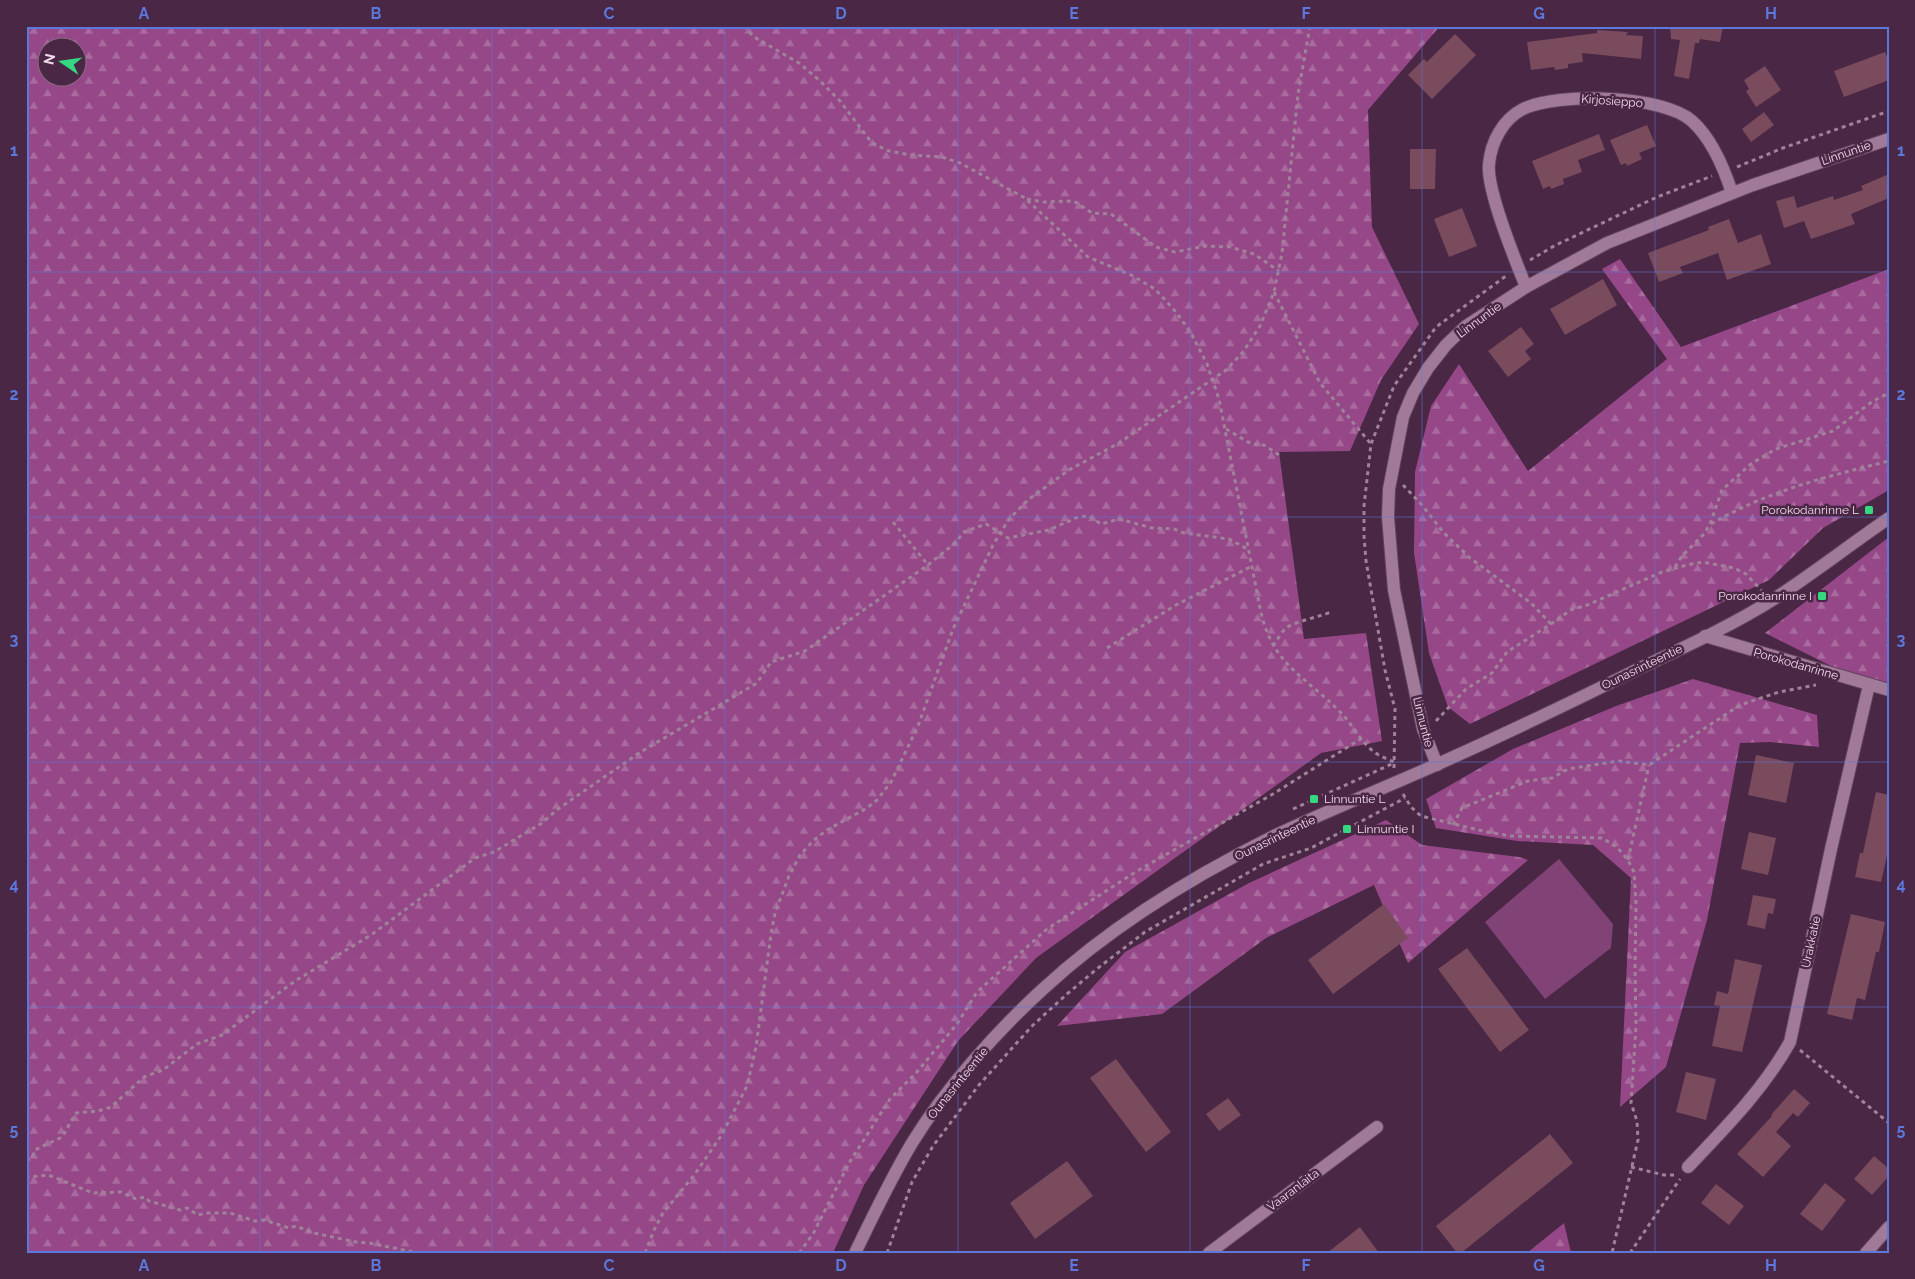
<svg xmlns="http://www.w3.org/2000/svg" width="1915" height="1279" font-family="Raleway,sans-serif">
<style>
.forest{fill:url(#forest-firs);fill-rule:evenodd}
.garden{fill:#814275}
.building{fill:#794b5d}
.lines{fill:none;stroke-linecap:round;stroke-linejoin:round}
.minor-casing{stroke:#61445c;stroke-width:14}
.path{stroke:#9f8399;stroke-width:3;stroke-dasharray:4 4;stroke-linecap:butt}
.minor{stroke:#a27a99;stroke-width:12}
.grid{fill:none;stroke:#5c78dd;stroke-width:1;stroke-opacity:0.55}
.poi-dot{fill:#33d881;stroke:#4a2744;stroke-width:2}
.labels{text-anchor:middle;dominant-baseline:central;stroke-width:5;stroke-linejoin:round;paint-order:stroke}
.street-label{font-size:12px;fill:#f0d9ea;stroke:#4a2744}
.poi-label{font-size:12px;fill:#f0d9ea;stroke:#4a2744;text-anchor:end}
.neatline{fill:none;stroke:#5c78dd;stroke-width:2}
.grid-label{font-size:16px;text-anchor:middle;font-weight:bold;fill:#5c78dd}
</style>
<defs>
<pattern id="forest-firs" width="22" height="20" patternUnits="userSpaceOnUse" patternTransform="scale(1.25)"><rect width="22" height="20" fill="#954787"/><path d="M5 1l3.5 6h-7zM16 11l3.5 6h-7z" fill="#a96a9e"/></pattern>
</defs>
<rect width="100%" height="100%" fill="#4a2744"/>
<!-- forest -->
<g class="forest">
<path d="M26 26H1440L1368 110 1372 227 1419 324 1381 380 1350 451 1279 452 1304 639 1366 633 1382 741 1321 753 1036 958 958 1041 864 1185 833 1253H26ZM48 48H78V78H48Z"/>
<polygon points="1620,259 1681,347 1889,269 1889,490 1823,528 1769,580 1470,724 1448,707 1429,653 1414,553 1415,472 1431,406 1459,364 1528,471 1667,359 1602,269"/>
<polygon points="1889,537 1889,689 1869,685 1765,633"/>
<polygon points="1693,679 1817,715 1819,747 1770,742 1740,743 1707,920 1666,1067 1620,1107 1631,878 1593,845 1517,841 1436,828 1426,799 1513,749 1616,706"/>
<polygon points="1386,820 1422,845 1519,857 1528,860 1408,963 1374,885 1266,938 1162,1014 1057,1026 1125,952 1249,883"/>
<polygon points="1564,1223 1571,1253 1527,1253"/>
</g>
<!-- garden -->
<polygon class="garden" points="1559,859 1613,924 1611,948 1545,999 1485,922"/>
<!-- building -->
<g class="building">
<polygon points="1670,26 1723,26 1720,42 1700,39 1699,43 1695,43 1689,79 1674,76 1680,40 1671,39"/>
<polygon points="1597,30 1628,32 1626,35 1643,36 1641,59 1582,53 1583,62 1568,64 1568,68 1555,70 1554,67 1531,70 1527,42 1597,33"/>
<polygon points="1455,34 1476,55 1432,99 1408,75 1424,59 1427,62"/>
<polygon points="1885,52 1889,61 1889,80 1844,97 1834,71"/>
<polygon points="1765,66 1781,90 1756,107 1746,91 1749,89 1744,80"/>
<polygon points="1764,112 1774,125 1751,142 1742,129"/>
<polygon points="1647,125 1656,146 1639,153 1642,159 1627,166 1626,163 1621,165 1610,140"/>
<polygon points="1599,134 1605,150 1578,160 1582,172 1563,179 1564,184 1551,189 1550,186 1543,189 1532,161"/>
<polygon points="1410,149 1436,149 1435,189 1410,189"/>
<polygon points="1889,174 1889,198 1851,214 1855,224 1811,239 1804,221 1784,228 1776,201 1794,196 1797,208 1833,196 1834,200 1863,190 1861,186"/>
<polygon points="1462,208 1477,246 1449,257 1434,219"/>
<polygon points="1729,219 1738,243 1761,234 1771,264 1727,280 1718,253 1680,267 1683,273 1659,282 1648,253 1709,230 1708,227"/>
<polygon points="1603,279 1617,305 1565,335 1550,309"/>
<polygon points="1521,327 1534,344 1525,351 1531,359 1508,377 1488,351"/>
<polygon points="1756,755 1794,763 1786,803 1748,795"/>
<polygon points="1876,792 1889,795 1889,847 1881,882 1855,877 1860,853 1863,853"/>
<polygon points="1749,832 1776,838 1768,875 1741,869"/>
<polygon points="1753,895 1776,899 1773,914 1768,913 1765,929 1747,925"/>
<polygon points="1384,904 1408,938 1333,994 1308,960"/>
<polygon points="1851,914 1885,922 1879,952 1876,952 1865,1000 1857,998 1852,1020 1827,1014"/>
<polygon points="1467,948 1529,1030 1500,1052 1438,969"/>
<polygon points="1735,959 1762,965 1742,1052 1712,1046 1720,1006 1714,1005 1717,991 1728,994"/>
<polygon points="1116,1059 1171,1132 1146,1152 1090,1078"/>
<polygon points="1686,1072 1716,1079 1706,1120 1676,1112"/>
<polygon points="1794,1089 1810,1103 1798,1117 1793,1113 1776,1132 1791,1146 1763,1177 1737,1154 1772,1116 1771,1115"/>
<polygon points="1228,1098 1241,1115 1219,1131 1206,1114"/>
<polygon points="1550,1134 1573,1163 1461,1253 1457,1253 1436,1226"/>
<polygon points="1874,1156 1889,1169 1889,1176 1872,1195 1854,1179"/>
<polygon points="1067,1161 1093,1196 1035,1239 1010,1203"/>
<polygon points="1825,1183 1846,1200 1822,1231 1800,1214"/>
<polygon points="1716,1184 1744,1206 1729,1225 1701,1203"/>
<polygon points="1360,1227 1379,1253 1327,1253"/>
</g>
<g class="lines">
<!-- minor casing -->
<g class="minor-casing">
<g id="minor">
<path d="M1526 287C1516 262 1486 189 1489 164 1491 142 1503 119 1523 109 1558 92 1663 95 1692 121 1712 139 1724 168 1732 193"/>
<polyline points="1705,636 1889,690"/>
<polyline points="1437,765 1423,729 1394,590 1388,517 1389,489 1403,417 1413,393 1428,368 1446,345 1466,326 1526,287 1607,243 1753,185 1889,139"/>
<path d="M1688 1167C1726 1127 1763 1090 1790 1042L1831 849 1869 685"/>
<path d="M855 1253C873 1216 891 1178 912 1143 945 1089 996 1032 1043 989 1111 926 1193 876 1276 835 1329 810 1384 788 1438 764 1505 734 1572 702 1638 669 1685 647 1733 625 1777 597 1815 572 1851 544 1889 518"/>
<polyline points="1209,1253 1377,1127"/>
<polyline points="1866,1253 1889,1227"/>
</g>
</g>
<!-- path -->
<g class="path">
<path d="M744 26 754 37 799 63 819 80 840 101 872 143 889 151 910 155 942 157 960 163 1025 198 1088 257 1131 275 1155 289 1176 312 1191 333 1207 364 1219 399 1261 613C1274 667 1307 677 1341 713 1352 724 1362 743 1373 751 1379 756 1387 759 1394 762"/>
<polyline points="1737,167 1783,148 1889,111"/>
<polyline points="1027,199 1043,202 1074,201 1092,213 1111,214 1156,247 1175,252 1206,246 1230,247 1254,254 1279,271"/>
<polyline points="1530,260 1554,246 1657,197 1712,176"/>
<polyline points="1274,292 1320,383 1371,444"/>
<polyline points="1226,429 1248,442 1258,445 1264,445 1279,455"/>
<polyline points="1403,485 1422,505 1443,532 1470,558 1531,603 1551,624"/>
<polyline points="893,522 928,565"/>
<path d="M1711 524C1768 491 1825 477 1889 461"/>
<polyline points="1675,567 1682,556 1704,534 1710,524 1722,490 1752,463 1776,449 1833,431 1873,401 1889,393"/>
<path d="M1273 646C1277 641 1280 634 1285 629 1292 622 1319 617 1331 612"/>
<polyline points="1107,648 1176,605 1252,566"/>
<polyline points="1436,721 1466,689 1492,673 1507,652 1551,624 1565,614 1573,609 1585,606 1662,572 1687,565 1702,562 1734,568 1746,574 1762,591"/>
<polyline points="1394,768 1395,709 1385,670 1366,561 1364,536 1364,506 1371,444 1394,386 1436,327 1506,276"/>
<polyline points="1403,794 1411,807 1421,816 1487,832 1511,836 1602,838 1617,847 1628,860 1634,872 1636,904 1635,969 1636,1026 1631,1103 1637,1121 1638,1140 1612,1253"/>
<polyline points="1293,809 1394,763"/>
<polyline points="1453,825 1462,808 1528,781 1552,778 1568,769 1619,761 1649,765 1740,705 1779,692 1816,685"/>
<polyline points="1628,860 1649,765"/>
<polyline points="1800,1050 1889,1123"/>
<polyline points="26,1161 32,1158 35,1150 62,1137 76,1113 98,1111 111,1107 144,1077 163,1070 197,1044 222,1035 295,981 371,935 475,858 494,852 542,823 558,809 639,753 757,683 771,662 805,651 928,565 954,544 964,532 986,524 1008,538 1049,530 1078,517 1089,516 1101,524 1119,519 1152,528 1174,529 1184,533 1229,539 1249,550"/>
<polyline points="1631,1167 1664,1175 1676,1175"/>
<polyline points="26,1175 29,1177 48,1175 93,1193 121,1192 136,1199 145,1197 149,1201 180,1210 187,1208 198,1215 206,1213 230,1213 255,1221 264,1220 289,1228 296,1226 314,1233 356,1242 369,1243 419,1253"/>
<polyline points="645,1253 654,1230 663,1213 695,1174 721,1136 747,1086 756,1047 771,934 775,913 789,876 800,855 814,840 827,830 867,808 877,800 891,782 918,726 953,629 993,545 1009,519 1029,499 1069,470 1119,443 1226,370 1243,352 1260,326 1274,292 1282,253 1298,94 1310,26"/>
<polyline points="799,1253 813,1234 849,1163 890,1099 916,1073 957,1024 977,992 1047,929 1137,871 1273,794 1362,738"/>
<polyline points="887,1253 912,1182 933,1146 979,1085 1032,1026 1067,994 1098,968 1145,932 1263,864 1311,848 1405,798"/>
<polyline points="1630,1253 1680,1179"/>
</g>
<!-- minor -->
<use href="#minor" class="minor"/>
</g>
<!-- grid -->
<path class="grid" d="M260 26V1253M492 26V1253M725 26V1253M958 26V1253M1190 26V1253M1422 26V1253M1655 26V1253M26 272H1889M26 517H1889M26 762H1889M26 1007H1889"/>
<!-- markers -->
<g class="poi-dot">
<rect x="1864" y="505" width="10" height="10" rx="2.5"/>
<rect x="1817" y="591" width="10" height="10" rx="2.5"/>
<rect x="1309" y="794" width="10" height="10" rx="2.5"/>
<rect x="1342" y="824" width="10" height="10" rx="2.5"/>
</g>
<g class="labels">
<!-- street labels -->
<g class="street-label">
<text transform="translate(1612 101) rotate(4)">Kirjosieppo</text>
<text transform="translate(1846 153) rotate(-19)">Linnuntie</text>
<text transform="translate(1479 320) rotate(-36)">Linnuntie</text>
<text transform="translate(1796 664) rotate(16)">Porokodanrinne</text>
<text transform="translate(1642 667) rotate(-26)">Ounasrinteentie</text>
<text transform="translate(1423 722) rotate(76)">Linnuntie</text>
<text transform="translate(1275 838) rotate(-26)">Ounasrinteentie</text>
<text transform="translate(1811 942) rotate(-78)">Urakkatie</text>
<text transform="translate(958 1083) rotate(-51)">Ounasrinteentie</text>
<text transform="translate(1293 1190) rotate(-37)">Vaaranlaita</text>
</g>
<!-- poi labels -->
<g class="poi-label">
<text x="1859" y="510">Porokodanrinne L</text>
<text x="1812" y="596">Porokodanrinne I</text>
<text x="1324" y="799" text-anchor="start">Linnuntie L</text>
<text x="1357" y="829" text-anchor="start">Linnuntie I</text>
</g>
</g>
<!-- border -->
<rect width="1915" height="1279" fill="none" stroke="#4a2744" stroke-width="55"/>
<!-- north arrow -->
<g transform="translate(62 62) rotate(283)"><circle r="24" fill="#4a2744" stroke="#8c6e86"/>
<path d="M0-4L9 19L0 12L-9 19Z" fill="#33d881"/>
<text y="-8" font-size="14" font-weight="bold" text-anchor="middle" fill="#f0d9ea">N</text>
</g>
<rect x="28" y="28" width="1860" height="1224" class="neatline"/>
<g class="grid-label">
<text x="144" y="19">A</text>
<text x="376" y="19">B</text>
<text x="609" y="19">C</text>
<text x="841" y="19">D</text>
<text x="1074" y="19">E</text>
<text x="1306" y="19">F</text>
<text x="1539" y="19">G</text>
<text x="1771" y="19">H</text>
<text x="14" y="156">1</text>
<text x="1901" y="156">1</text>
<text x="14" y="400">2</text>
<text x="1901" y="400">2</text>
<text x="14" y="645">3</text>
<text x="1901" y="645">3</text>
<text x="14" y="890">4</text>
<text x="1901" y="890">4</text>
<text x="14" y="1135">5</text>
<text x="1901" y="1135">5</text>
<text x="144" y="1271">A</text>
<text x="376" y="1271">B</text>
<text x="609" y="1271">C</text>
<text x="841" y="1271">D</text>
<text x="1074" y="1271">E</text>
<text x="1306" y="1271">F</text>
<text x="1539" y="1271">G</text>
<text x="1771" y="1271">H</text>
</g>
</svg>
